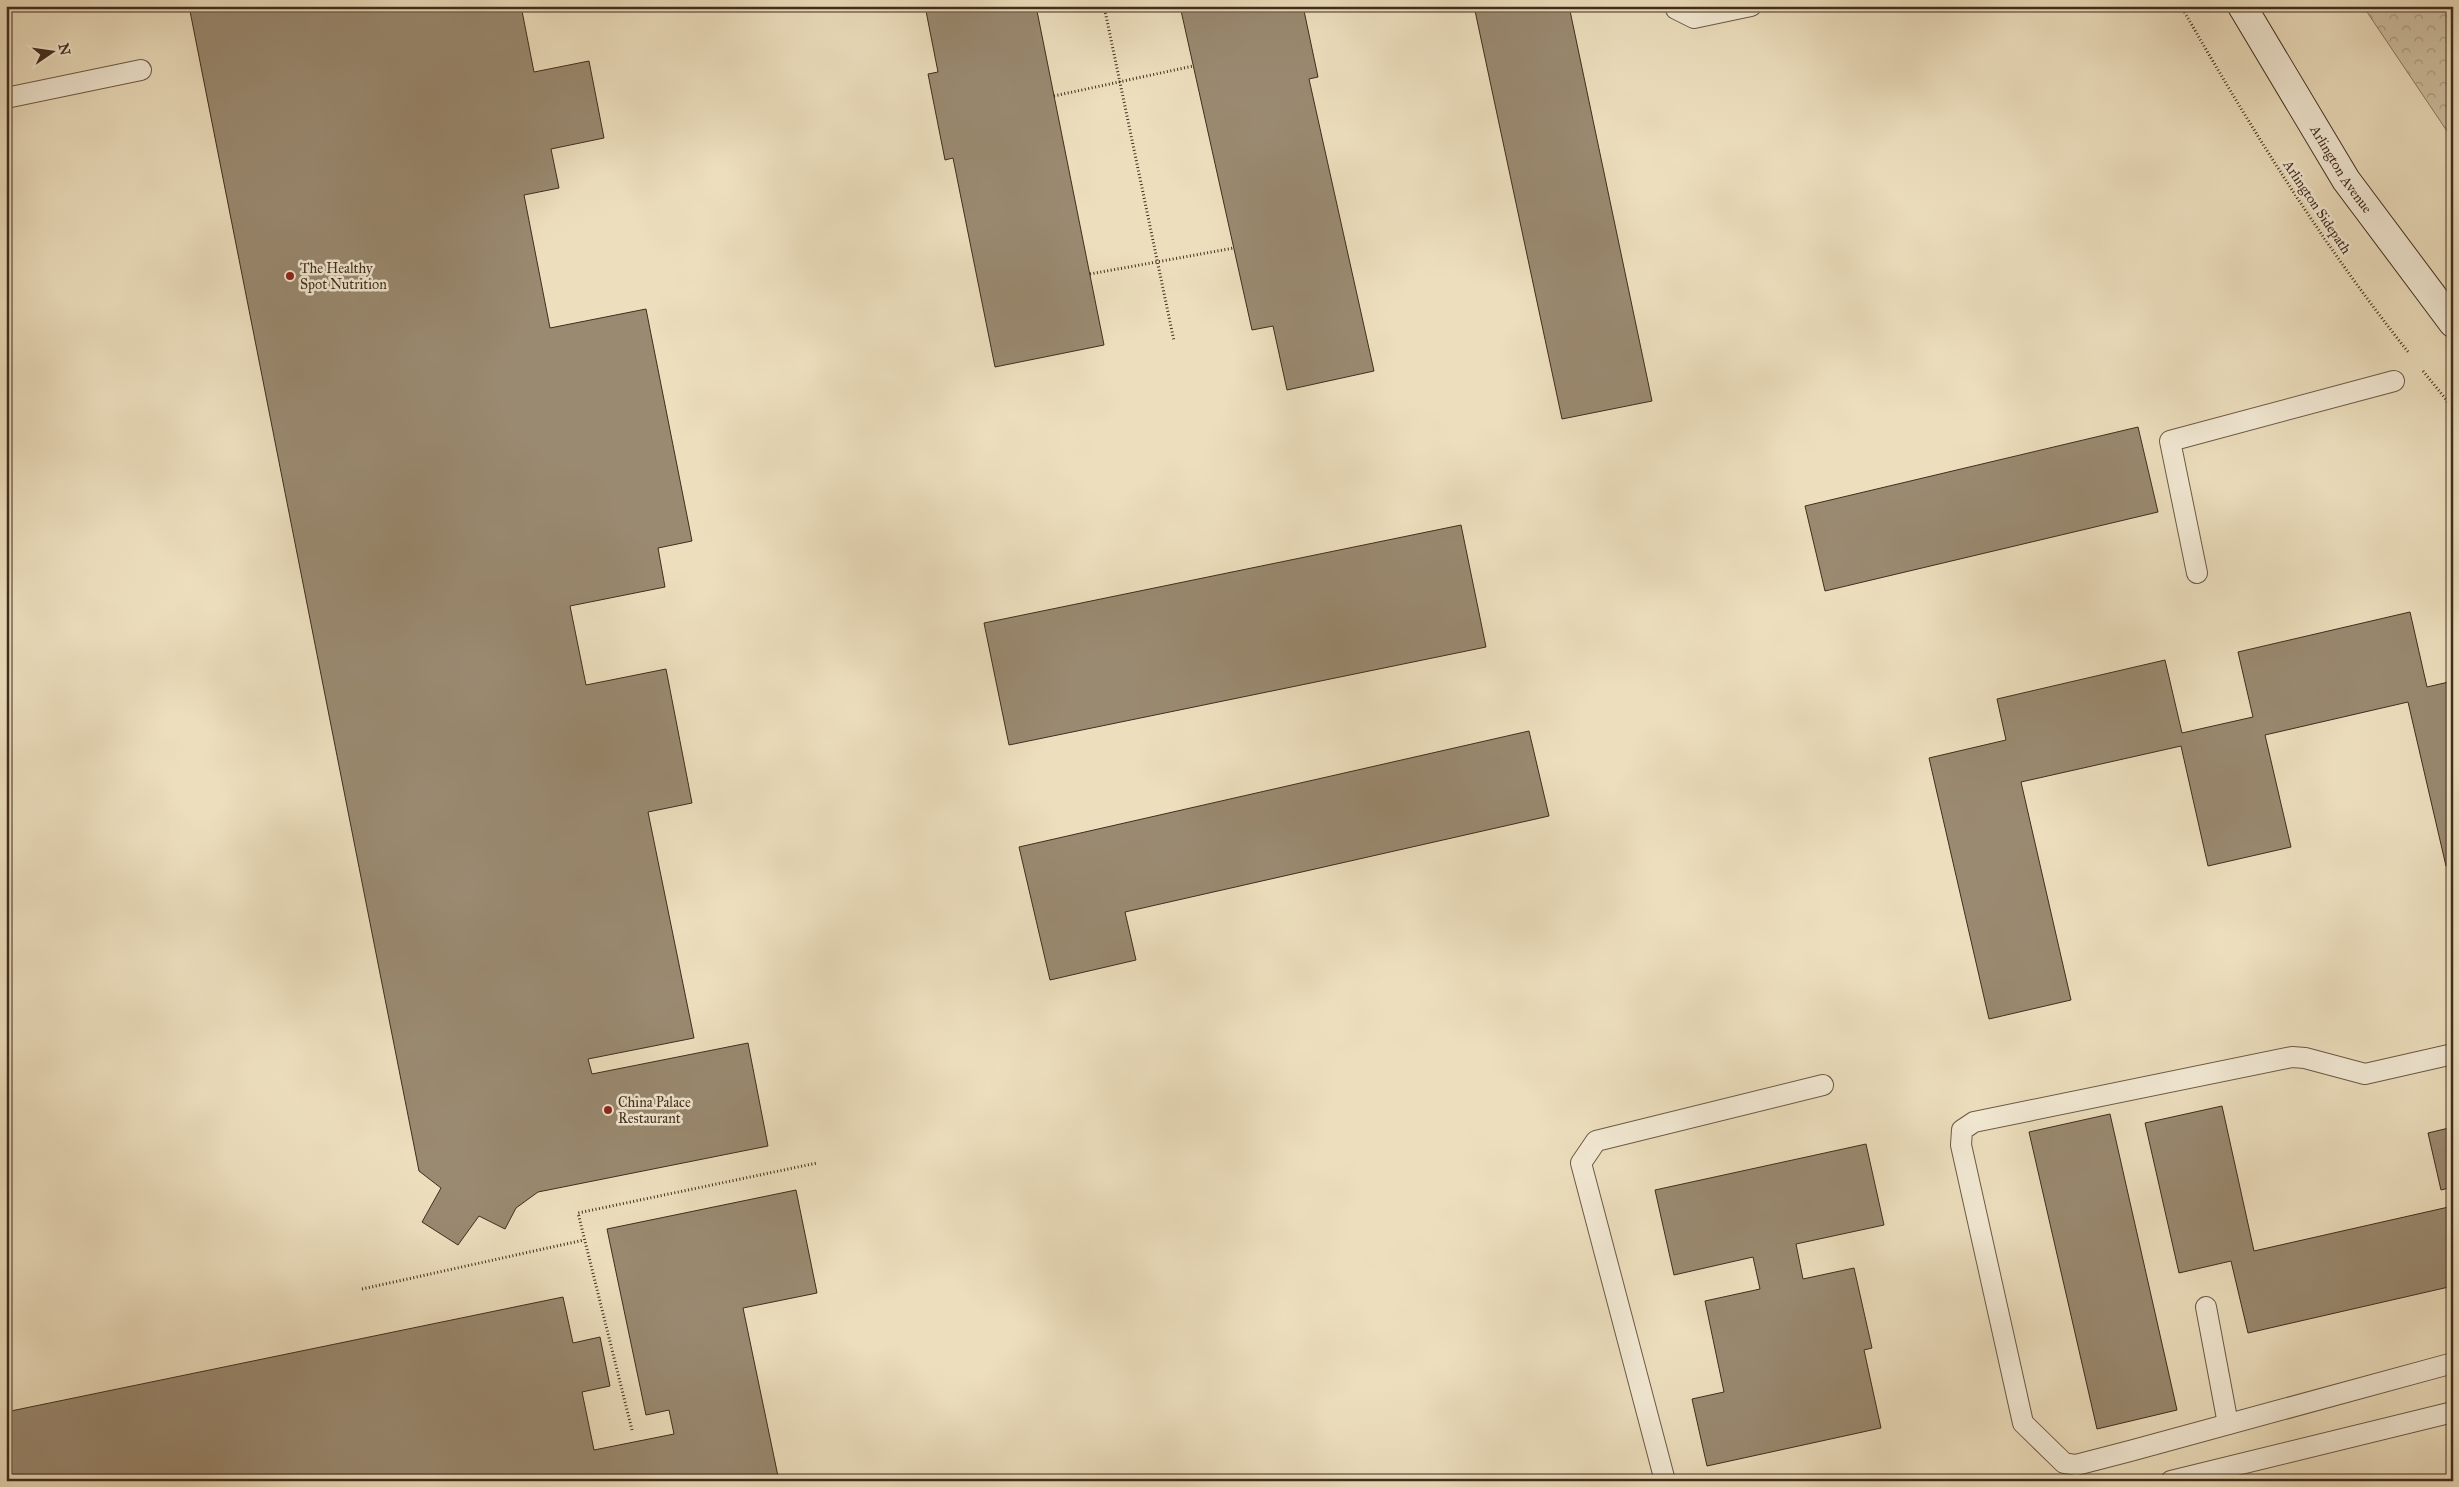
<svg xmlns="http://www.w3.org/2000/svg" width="2459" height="1487" font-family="'IM FELL Great Primer',serif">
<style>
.park{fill:url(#park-crowns);stroke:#887760}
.building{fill:#9a8a71;stroke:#412d1d}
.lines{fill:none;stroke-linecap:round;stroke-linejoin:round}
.lane-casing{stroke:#6c5a45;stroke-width:22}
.secondary-casing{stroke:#412d1d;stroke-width:30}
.path{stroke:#412d1d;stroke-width:3;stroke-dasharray:1 2.5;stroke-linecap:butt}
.lane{stroke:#f3ead5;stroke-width:20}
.secondary{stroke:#f3ead5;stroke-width:28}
.poi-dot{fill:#8f2418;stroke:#f3ead5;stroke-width:2}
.labels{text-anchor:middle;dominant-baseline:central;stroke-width:5;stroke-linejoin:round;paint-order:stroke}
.street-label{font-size:14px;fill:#412d1d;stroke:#f3ead5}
.poi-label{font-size:14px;fill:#412d1d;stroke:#f3ead5;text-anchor:start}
</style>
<defs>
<pattern id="park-crowns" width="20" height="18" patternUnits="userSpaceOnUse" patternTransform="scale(1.25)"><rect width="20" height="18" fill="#d0c1a3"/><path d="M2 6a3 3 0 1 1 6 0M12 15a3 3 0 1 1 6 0" fill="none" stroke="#aa9d84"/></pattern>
</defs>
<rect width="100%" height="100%" fill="#eddfbe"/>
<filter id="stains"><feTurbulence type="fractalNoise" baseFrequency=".004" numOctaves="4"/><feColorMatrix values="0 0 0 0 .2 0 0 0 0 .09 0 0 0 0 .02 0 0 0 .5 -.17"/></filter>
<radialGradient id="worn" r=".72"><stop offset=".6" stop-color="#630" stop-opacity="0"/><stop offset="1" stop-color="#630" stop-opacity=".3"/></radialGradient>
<!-- park -->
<polygon class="park" points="2363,6 2453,6 2453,140"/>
<!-- building -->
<g class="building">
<polygon points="189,6 521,6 534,72 589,61 604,138 551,149 559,188 524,195 550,328 646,309 692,541 658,548 665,587 570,606 586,685 666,669 692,803 648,812 694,1038 588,1059 592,1074 748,1043 768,1146 538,1192 516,1208 505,1229 479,1216 458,1245 422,1222 441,1188 419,1171"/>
<polygon points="925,6 1036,6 1104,345 995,367 953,158 945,160 928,74 938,72"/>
<polygon points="1180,6 1303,6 1318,77 1309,79 1374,371 1287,390 1273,326 1252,330"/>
<polygon points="1474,6 1569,6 1652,401 1562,419"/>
<polygon points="2138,427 2158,512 1825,591 1805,506"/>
<polygon points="1461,525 1486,647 1009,745 984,623"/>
<polygon points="2410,612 2427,687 2453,681 2453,864 2446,866 2408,702 2265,735 2291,847 2208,866 2181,746 2021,782 2071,1000 1989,1019 1929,758 2006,740 1997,699 2165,660 2182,733 2253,717 2238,652"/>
<polygon points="1529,731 1549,816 1125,912 1136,960 1050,980 1019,847"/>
<polygon points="2222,1106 2254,1251 2453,1206 2453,1286 2248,1333 2231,1261 2179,1273 2145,1123"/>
<polygon points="2110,1114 2177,1410 2097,1429 2029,1132"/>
<polygon points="2453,1127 2453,1187 2441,1190 2428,1133"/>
<polygon points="1866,1144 1884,1225 1796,1244 1803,1279 1854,1268 1872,1348 1864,1350 1881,1428 1707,1466 1692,1399 1724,1392 1705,1301 1760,1289 1753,1257 1674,1275 1655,1190"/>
<polygon points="796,1190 817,1293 743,1308 779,1481 6,1481 6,1412 563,1297 573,1343 600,1337 610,1386 582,1392 594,1450 674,1434 669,1410 646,1415 607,1229"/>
</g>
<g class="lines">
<!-- lane casing -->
<g class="lane-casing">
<g id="lane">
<polyline points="1675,6 1676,9 1694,18 1751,6"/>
<polyline points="6,98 141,70"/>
<polyline points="2197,573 2170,441 2394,381"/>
<polyline points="2453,1054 2365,1074 2305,1058 2292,1057 1974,1122 1962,1130 1961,1145 2023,1423 2064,1463 2076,1465 2130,1451 2453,1363"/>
<polyline points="2206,1307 2228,1424"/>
<polyline points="1665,1481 1581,1163 1596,1141 1823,1085"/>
<polyline points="2171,1481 2453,1412"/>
</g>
</g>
<!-- secondary casing -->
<g class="secondary-casing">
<g id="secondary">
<path id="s1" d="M2242 6 2346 180 2453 323"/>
</g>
</g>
<!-- path -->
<g class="path">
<polyline points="1104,6 1174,341"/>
<path d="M2181 6C2250 127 2322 244 2409 353"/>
<polyline points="1054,96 1193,66"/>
<polyline points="1090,274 1234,248"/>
<polyline points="2423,371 2453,408"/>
<polyline points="362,1289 584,1240"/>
<polyline points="632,1430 578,1213 817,1163"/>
</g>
<!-- lane -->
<use href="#lane" class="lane"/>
<!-- secondary -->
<use href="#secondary" class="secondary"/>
</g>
<!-- markers -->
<g class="poi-dot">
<circle cx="290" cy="276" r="5"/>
<circle cx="608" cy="1110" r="5"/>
</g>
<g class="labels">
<!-- street labels -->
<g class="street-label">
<text stroke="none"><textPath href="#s1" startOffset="191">Arlington Avenue</textPath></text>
<text transform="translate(2317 207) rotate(56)">Arlington Sidepath</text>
</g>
<!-- poi labels -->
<g class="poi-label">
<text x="300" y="268">The Healthy<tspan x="300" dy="16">Spot Nutrition</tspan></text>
<text x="618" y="1102">China Palace<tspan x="618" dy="16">Restaurant</tspan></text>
</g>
</g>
<!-- margin -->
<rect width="2459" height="1487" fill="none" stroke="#eddfbe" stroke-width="25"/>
<rect x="8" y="8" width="2444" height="1472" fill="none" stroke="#412d1d" stroke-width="2.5"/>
<rect x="12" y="12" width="2434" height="1462" fill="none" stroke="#412d1d"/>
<!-- north arrow -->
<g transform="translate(52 52) rotate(77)" stroke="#f3ead5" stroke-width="4" paint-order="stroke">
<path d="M0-4L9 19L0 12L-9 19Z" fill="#412d1d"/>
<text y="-8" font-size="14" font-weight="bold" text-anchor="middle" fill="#412d1d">N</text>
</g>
<rect width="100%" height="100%" filter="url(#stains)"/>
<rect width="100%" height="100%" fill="url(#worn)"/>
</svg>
